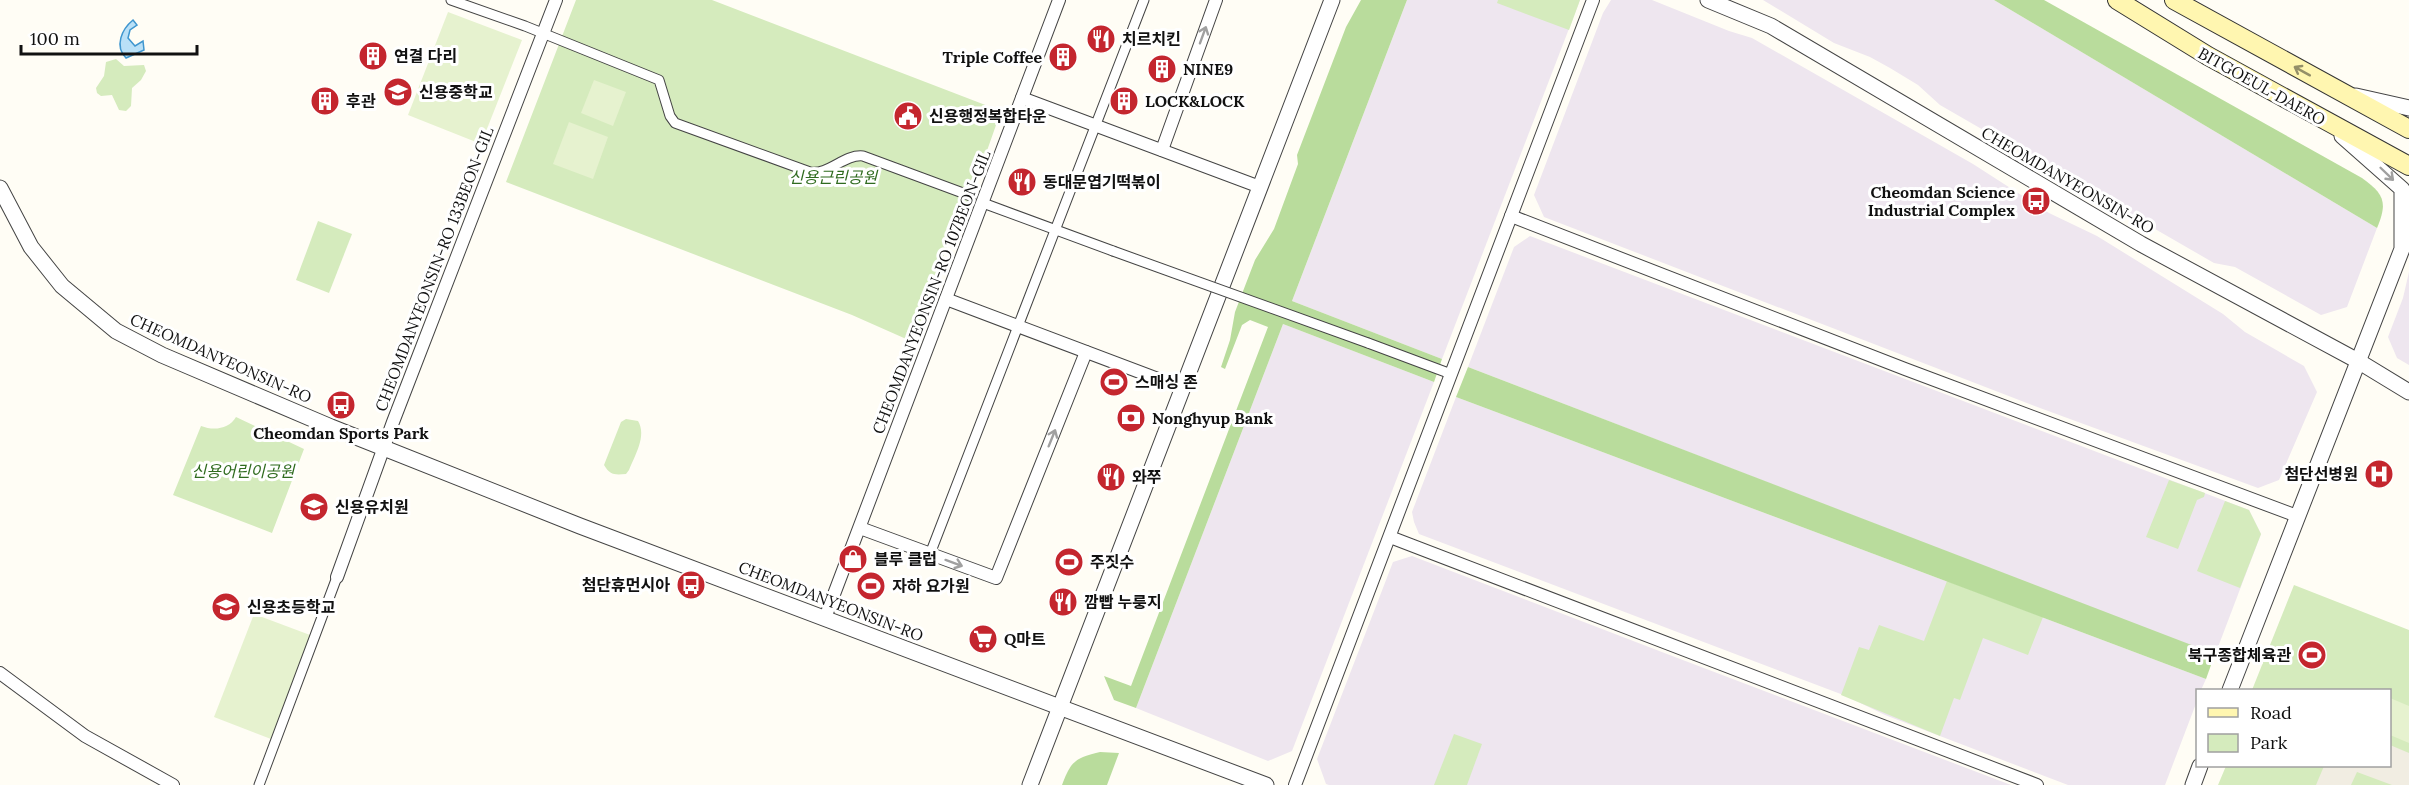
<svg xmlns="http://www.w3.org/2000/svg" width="2409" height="785" font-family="Lora,'Noto Sans KR',serif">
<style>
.industrial{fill:#eee6ef}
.green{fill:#d5ebbd}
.forest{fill:#b9dc9c}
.pitch{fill:#e6f2cf}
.plaza{fill:#f1ede2}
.water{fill:#b9e0f7;stroke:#3f96cf;stroke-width:1.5}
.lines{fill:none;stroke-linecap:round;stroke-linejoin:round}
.pedestrian-casing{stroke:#444;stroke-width:11}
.minor-casing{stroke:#444;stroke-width:14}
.tertiary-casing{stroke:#444;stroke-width:17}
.secondary-casing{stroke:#333;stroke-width:20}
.pedestrian{stroke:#fff;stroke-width:9}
.minor{stroke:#fff;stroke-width:12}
.tertiary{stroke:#fff;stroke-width:15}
.secondary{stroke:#fff6b0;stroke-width:18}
.pedestrian-bridge-casing{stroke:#444;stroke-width:11;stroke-linecap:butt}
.pedestrian-bridge{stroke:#fff;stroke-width:9}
.oneway{stroke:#a0a0a0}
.oneway2{stroke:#948f68}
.labels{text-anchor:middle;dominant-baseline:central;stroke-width:6;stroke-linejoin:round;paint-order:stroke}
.poi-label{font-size:16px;font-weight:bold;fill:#111;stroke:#fff;text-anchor:start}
.street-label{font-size:16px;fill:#111;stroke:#fff}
.park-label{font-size:16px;font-style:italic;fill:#2f6b1f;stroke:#fff}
</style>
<rect width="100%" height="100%" fill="#fffdf5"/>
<!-- industrial -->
<g class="industrial">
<polygon points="1407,0 1580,0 1442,359 1292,301"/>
<polygon points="1611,0 1652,0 1729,31 1752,38 1973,164 2049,213 2097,236 2223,314 2245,332 2304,366 2317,392 2279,480 2258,488 2040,408 1544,217 1534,195 1603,13"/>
<polygon points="1763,0 1994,0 2377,228 2347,307 2321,315 2235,267 2214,263 1940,105 1918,85 1890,68 1870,57 1834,43"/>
<polygon points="1530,236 2249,510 2261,534 2215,655 1468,367 1514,247"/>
<polygon points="2409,272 2409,365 2397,358 2388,337 2403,298"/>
<polygon points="1283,324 1434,382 1292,751 1268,761 1136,708"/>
<polygon points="1456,397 2206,679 2201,690 2198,690 2197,701 2165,785 2068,785 1885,715 1846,696 1419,534 1414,522 1412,512"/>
<polygon points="1412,556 1667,654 2011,785 1329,785 1326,784 1317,759 1393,562"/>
</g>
<!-- green -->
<g class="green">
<polygon points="576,0 712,0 1001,111 971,196 958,216 913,342 852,315 506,182"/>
<polygon points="1498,0 1580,0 1569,30 1497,3"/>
<polygon points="116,59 124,66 144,65 146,71 141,80 132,88 131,106 126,111 119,110 112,95 101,96 97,93 96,88 104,76 106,62"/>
<polygon points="318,221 352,234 329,293 296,280"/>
<path d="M236 417 304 449 272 533 173 495 201 426C214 431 229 429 236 417Z"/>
<path d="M626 419 638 421C647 436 635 455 629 470L626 474C614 475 610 475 604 465L621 422Z"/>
<polygon points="2169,480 2205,493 2204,497 2197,500 2178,549 2146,537"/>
<polygon points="2225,501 2249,510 2261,534 2240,588 2197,571"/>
<polygon points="1947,581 2043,617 2028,655 1983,638 1960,700 1954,698 1940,736 1841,695 1859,647 1869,650 1879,625 1924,641"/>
<polygon points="2294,585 2409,630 2409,785 2218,785 2226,766 2390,766 2390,690 2252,690"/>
<polygon points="1454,734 1482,744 1467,785 1434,785"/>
</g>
<!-- forest -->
<g class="forest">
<polygon points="1361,0 1407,0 1292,301 1442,359 1434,382 1283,324 1136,708 1114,700 1104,676 1131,686 1268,327 1250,320 1242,325 1225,369 1221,367 1230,340 1235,312 1255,260 1274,229 1298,164 1297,155 1346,27"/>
<path d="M1994 0H2044L2362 178C2384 194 2388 202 2377 228Z"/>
<polygon points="1468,367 2215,654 2206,679 1456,397"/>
<path d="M1100 752 1119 753 1107 785H1062C1071 761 1075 758 1100 752Z"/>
</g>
<!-- pitch -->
<g class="pitch">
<polygon points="448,12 522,40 481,144 408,115"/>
<polygon points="594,80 626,92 613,126 581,113"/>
<polygon points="569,122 608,137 593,179 553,164"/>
<polygon points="254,614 310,635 271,739 214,717"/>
<polygon points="2390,698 2409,706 2409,743 2390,735"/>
</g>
<!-- plaza -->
<polygon class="plaza" points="2390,745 2409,753 2409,785 2392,785 2357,772 2351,785 2316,785 2324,766 2390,766"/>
<!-- water -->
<path class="water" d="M133 20 137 25 130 30 128 38 135 46 143 41 144 50 126 58C114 46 122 29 133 20Z"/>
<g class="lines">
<!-- pedestrian casing -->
<g class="pedestrian-casing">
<g id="pedestrian">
<path d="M451 0 525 26 659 80 670 116 675 123 810 172C829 175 844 154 863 156L971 196"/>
<polyline points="983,203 1113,251"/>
<polyline points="1368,343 1451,374"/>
<polyline points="930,554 1144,0"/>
<polyline points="259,785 337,577"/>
</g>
</g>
<!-- minor casing -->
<g class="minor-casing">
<g id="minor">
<polyline points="1022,98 1260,187"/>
<polyline points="1162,150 1216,0"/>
<polyline points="1511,216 1905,369 2297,516"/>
<polyline points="946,299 1182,388"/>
<polyline points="860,528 996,578 1086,352"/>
<polyline points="1390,537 2037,785"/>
<polyline points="337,577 393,422 556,0"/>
<polyline points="825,618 1059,0"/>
<polyline points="0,673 85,736 173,785"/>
<polyline points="1295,785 1593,0"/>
</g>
</g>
<!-- tertiary casing -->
<g class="tertiary-casing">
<g id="tertiary">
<polyline points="1708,0 1771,26 2141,244 2358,361 2409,392"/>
<polyline points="2356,96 2409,108"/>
<polyline points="0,188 31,247 62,286 116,331 162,355 331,427 580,526 1266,785"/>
<polyline points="2230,690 2402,249 2402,189 2342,136"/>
<polyline points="1030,785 1332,0"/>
<polyline points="2193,785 2200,766"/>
</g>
</g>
<!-- secondary casing -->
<g class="secondary-casing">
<g id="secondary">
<polyline points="2117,0 2208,56 2409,166"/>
<polyline points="2174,0 2409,129"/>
</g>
</g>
<!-- pedestrian -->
<use href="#pedestrian" class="pedestrian"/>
<!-- minor -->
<use href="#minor" class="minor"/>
<!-- tertiary -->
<use href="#tertiary" class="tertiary"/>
<!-- secondary -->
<use href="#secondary" class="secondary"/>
<!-- pedestrian-bridge casing -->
<g class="pedestrian-bridge-casing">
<polyline id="pedestrian-bridge" points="1113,251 1368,343"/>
</g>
<!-- pedestrian-bridge -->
<use href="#pedestrian-bridge" class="pedestrian-bridge"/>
</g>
<!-- one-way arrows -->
<defs><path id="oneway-shaft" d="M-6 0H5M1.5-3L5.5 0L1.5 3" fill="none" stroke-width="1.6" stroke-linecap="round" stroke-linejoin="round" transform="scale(1.5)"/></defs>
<g class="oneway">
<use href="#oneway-shaft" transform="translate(1203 35) rotate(-70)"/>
<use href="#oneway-shaft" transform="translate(2387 174) rotate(44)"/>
<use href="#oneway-shaft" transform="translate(1052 438) rotate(-68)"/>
<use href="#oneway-shaft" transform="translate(954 563) rotate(20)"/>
</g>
<use class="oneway2" href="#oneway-shaft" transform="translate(2302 71) rotate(-151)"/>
<!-- icons -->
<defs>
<g id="restaurant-disc" transform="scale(1.5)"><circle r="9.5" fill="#c4262e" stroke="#fff"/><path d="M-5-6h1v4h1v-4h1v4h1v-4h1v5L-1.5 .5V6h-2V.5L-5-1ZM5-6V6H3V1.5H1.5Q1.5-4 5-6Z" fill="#fff"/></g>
<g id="building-disc" transform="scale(1.5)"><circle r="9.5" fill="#c4262e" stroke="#fff"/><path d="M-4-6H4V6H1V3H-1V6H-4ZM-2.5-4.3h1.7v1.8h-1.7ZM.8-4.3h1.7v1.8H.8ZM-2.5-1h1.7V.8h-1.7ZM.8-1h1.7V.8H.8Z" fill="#fff"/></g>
<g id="school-disc" transform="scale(1.5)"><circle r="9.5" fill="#c4262e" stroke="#fff"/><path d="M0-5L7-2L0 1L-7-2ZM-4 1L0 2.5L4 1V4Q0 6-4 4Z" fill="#fff"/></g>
<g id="civic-disc" transform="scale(1.5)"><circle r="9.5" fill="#c4262e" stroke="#fff"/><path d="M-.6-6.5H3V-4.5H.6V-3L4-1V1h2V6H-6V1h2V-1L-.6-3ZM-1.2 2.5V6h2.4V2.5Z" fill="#fff"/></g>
<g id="bus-disc" transform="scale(1.5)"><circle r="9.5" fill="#c4262e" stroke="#fff"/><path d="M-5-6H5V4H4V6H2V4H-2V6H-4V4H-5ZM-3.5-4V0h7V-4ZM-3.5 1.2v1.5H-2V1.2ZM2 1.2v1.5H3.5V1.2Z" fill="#fff"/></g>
<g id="stadium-disc" transform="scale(1.5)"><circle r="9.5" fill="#c4262e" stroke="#fff"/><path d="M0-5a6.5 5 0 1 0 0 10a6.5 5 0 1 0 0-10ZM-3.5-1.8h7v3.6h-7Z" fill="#fff"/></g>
<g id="bank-disc" transform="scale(1.5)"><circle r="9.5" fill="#c4262e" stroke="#fff"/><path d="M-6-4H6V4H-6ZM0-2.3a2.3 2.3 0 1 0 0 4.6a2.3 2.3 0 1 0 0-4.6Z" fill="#fff"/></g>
<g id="hospital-disc" transform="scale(1.5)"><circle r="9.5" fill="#c4262e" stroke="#fff"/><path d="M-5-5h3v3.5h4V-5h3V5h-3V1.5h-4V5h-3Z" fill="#fff"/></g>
<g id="shop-disc" transform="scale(1.5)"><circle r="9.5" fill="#c4262e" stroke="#fff"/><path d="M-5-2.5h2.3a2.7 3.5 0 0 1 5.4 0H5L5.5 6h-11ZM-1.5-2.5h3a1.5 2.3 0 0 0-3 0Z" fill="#fff"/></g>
<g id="supermarket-disc" transform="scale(1.5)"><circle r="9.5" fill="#c4262e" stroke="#fff"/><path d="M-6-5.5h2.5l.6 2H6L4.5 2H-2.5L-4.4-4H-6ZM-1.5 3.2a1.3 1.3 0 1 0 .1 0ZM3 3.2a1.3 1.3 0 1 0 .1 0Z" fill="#fff"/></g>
</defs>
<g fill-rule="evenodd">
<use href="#restaurant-disc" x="1101" y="39"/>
<use href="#building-disc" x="373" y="56"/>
<use href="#building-disc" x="1063" y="57"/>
<use href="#building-disc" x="1162" y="69"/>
<use href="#school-disc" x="398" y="92"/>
<use href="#building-disc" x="325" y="101"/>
<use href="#building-disc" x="1124" y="101"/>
<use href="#civic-disc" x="908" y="116"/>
<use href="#restaurant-disc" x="1022" y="182"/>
<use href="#bus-disc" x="2036" y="201"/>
<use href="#stadium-disc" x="1114" y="382"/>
<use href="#bus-disc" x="341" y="405"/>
<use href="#bank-disc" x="1131" y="418"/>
<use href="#hospital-disc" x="2379" y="474"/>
<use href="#restaurant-disc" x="1111" y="477"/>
<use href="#school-disc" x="314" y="507"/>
<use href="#shop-disc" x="853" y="559"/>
<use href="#stadium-disc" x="1069" y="562"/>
<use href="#bus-disc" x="691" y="585"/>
<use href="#stadium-disc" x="871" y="586"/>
<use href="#restaurant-disc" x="1063" y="602"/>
<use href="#school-disc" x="226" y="607"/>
<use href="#supermarket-disc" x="983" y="639"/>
<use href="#stadium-disc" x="2312" y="655"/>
</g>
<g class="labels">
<!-- poi labels -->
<g class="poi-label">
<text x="1122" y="39">치르치킨</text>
<text x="394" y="56">연결 다리</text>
<text x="1042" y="57" text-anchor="end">Triple Coffee</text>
<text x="1183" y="69">NINE9</text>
<text x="419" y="92">신용중학교</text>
<text x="346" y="101">후관</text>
<text x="1145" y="101">LOCK&amp;LOCK</text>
<text x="929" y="116">신용행정복합타운</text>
<text x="1043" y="182">동대문엽기떡볶이</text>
<text x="2015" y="192" text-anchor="end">Cheomdan Science<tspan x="2015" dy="18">Industrial Complex</tspan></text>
<text x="1135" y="382">스매싱 존</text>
<text x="1152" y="418">Nonghyup Bank</text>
<text x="341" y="433" text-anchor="middle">Cheomdan Sports Park</text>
<text x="2358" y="474" text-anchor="end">첨단선병원</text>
<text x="1132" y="477">와쭈</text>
<text x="335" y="507">신용유치원</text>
<text x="874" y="559">블루 클럽</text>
<text x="1090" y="562">주짓수</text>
<text x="670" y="585" text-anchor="end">첨단휴먼시아</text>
<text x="892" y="586">자하 요가원</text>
<text x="1084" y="602">깜빱 누룽지</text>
<text x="247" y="607">신용초등학교</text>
<text x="1004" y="639">Q마트</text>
<text x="2291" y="655" text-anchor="end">북구종합체육관</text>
</g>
<!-- street labels -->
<g class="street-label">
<text transform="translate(2262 86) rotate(29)">BITGOEUL-DAERO</text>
<text transform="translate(2068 180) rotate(30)">CHEOMDANYEONSIN-RO</text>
<text transform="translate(434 269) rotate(-69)">CHEOMDANYEONSIN-RO 133BEON-GIL</text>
<text transform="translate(931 292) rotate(-69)">CHEOMDANYEONSIN-RO 107BEON-GIL</text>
<text transform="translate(221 358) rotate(24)">CHEOMDANYEONSIN-RO</text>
<text transform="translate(831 601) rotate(21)">CHEOMDANYEONSIN-RO</text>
</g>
<!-- park labels -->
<g class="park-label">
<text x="833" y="177">신용근린공원</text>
<text x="243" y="471">신용어린이공원</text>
</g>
</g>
<!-- legend -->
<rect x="2196" y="689" width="195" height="78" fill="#ffffff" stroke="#a0a0a0" stroke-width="1.5"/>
<rect x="2208" y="708" width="30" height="9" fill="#fff6b0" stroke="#a0a0a0" stroke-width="1.5"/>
<text x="2250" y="719" font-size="18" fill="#111111">Road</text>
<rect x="2208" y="734" width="30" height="18" fill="#d5ebbd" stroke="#a0a0a0" stroke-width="1.5"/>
<text x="2250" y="749" font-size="18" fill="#111111">Park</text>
<!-- scale -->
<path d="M21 45v9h176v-9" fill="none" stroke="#111111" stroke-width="3"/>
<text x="30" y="45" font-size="18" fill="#111111" stroke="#ffffff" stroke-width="4.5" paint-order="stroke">100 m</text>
</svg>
